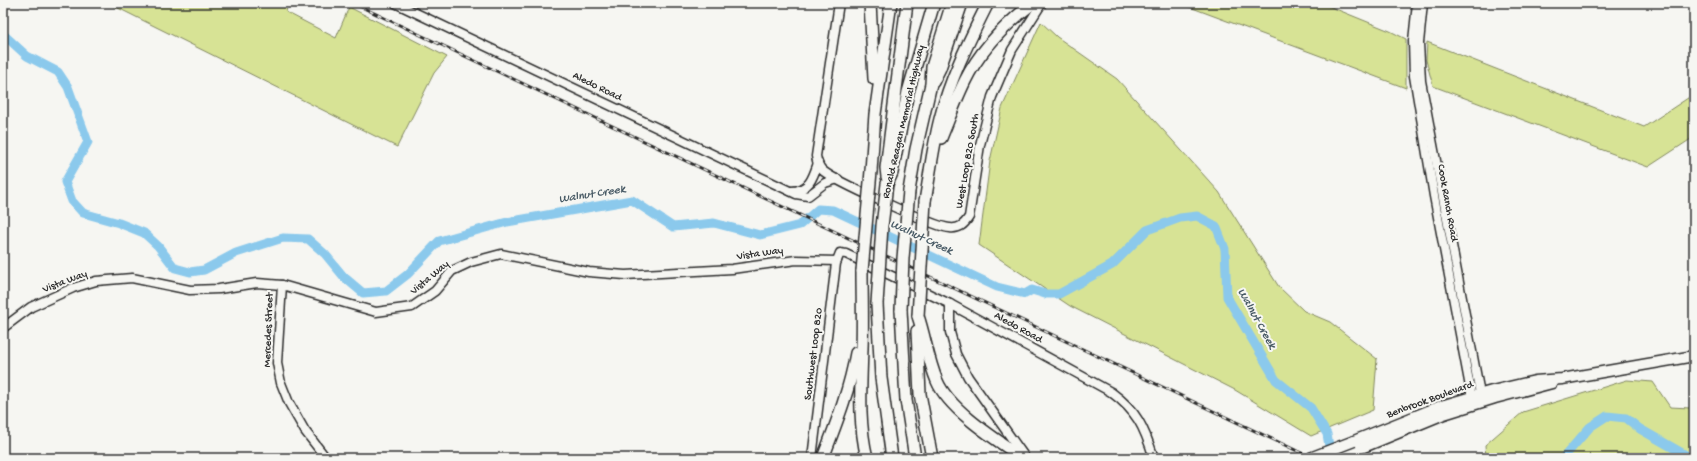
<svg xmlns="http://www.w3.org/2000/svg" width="1697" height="461" font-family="'Gochi Hand',sans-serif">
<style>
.green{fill:#d7e395;stroke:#818760}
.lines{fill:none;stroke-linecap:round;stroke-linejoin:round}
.river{stroke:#8bc9ec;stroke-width:9}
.tertiary-casing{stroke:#2b2b2b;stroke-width:11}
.primary-casing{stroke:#2b2b2b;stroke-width:13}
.motorway-casing{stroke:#2b2b2b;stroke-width:14}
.tertiary{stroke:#f6f6f2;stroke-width:8}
.primary{stroke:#f6f6f2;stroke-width:10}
.motorway{stroke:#f6f6f2;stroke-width:11}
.rail-casing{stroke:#2b2b2b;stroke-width:3}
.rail{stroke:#f6f6f2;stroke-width:1.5;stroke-dasharray:4.5;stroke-linecap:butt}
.primary-bridge-casing{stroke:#2b2b2b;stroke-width:13;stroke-linecap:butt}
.motorway-bridge-casing{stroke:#2b2b2b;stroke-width:14;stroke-linecap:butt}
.primary-bridge{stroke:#f6f6f2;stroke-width:10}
.motorway-bridge{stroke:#f6f6f2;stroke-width:11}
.labels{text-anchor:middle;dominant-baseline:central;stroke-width:4;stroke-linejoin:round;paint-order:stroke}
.street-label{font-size:11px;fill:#2b2b2b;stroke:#f6f6f2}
.water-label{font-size:12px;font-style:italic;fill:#485a65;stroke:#f6f6f2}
</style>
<rect width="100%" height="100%" fill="#f6f6f2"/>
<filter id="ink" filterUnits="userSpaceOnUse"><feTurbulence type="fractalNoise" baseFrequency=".025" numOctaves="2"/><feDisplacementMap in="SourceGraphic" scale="8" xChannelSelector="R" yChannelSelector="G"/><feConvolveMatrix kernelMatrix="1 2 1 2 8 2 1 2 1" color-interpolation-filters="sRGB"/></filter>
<g filter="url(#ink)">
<!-- green -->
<g class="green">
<polygon points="108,3 288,3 286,12 336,38 349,7 447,57 434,73 397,147"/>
<polygon points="1179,3 1321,3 1390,31 1406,39 1406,88"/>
<polygon points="1041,22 1057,37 1117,79 1219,192 1279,287 1304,311 1330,322 1377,359 1373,410 1311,436 1235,390 1070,306 979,245 990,161 1002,108"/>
<polygon points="1427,42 1644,127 1694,94 1694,137 1648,167 1433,86 1426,60"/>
<polygon points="1627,380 1653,382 1670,407 1690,408 1694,405 1694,458 1486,458 1485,445 1523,412"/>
</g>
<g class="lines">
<!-- river -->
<g class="river">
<polyline points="3,34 27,56 58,72 68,87 88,142 65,182 72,201 83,213 119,223 144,233 158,246 175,268 190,272 204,270 236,253 283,238 308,239 325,254 344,277 363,293 386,291 408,274 439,241 507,222 632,200 673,227 714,223 760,235 800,225 818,209 833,210 997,287 1025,294 1032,290 1045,294 1059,294 1112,265 1147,230 1180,218 1197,216 1216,226 1225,249 1227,297 1276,380 1311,408 1327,434 1331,458"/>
<polyline points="1563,458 1590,427 1607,416 1626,418 1640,429 1691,458"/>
</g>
<!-- tertiary casing -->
<g class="tertiary-casing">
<g id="tertiary">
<polyline points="395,3 796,194 808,196 825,183 838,179"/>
<path d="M839 3 816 156C817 162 818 166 822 170 832 180 937 228 950 228 959 229 964 225 969 217L980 145 992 97 1012 50 1042 3"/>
<polyline points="1417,3 1413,41 1414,76 1434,196 1473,403"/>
<polyline points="1423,3 1419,43 1421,81 1481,399"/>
<path d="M791 191C809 191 813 178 818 163"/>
<polyline points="282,285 277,363 281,383 289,403 305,431 326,458"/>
<polyline points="950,304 950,332 956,354 968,377 1024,456"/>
<polyline points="3,328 31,307 73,288 96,281 132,278 190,290 219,289 257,283 282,285 376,312 412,307 435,291 452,271 471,262 501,254 589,272 625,275 732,269 796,260 837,261"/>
<path d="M812 458 836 263 840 253 846 254 950 304 1111 392C1137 411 1144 427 1154 458"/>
</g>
</g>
<!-- primary casing -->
<g class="primary-casing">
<g id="primary">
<polyline points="1354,441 1441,406 1492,391 1535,381 1562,379 1694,356"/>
<polyline points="1337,458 1444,414 1495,398 1552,383"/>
</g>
</g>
<!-- motorway casing -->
<g class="motorway-casing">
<g id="motorway">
<polyline points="870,3 874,79"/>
<polyline points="933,82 940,68 962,3"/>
<path d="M941 138C949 119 956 99 965 81 980 50 1006 24 1033 3"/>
<polyline points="871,171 875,114 891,3"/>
<polyline points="887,177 886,168 907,3"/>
<polyline points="887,184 892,173 908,92 934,3"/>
<polyline points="909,191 916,149 931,84 932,67 952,3"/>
<path d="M925 201C930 174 933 146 940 119 950 78 969 41 988 3"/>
<path d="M862 271C862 296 863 322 862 348 861 385 858 421 867 458"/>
<polyline points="877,304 881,378 892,458"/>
<polyline points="901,310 906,400 915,458"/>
<path d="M918 316C925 337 928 360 937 381 949 410 997 440 1023 458"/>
<polyline points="917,331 920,394 932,458"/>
<path d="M823 458C836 424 850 389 856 353"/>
</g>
</g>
<!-- tertiary -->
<use href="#tertiary" class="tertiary"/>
<!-- primary -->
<use href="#primary" class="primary"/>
<!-- motorway -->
<use href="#motorway" class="motorway"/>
<!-- rail casing -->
<g class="rail-casing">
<polyline id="rail" points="353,3 1312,458"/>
</g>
<!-- rail -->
<use href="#rail" class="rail"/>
<!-- primary-bridge casing -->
<g class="primary-bridge-casing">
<polyline id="primary-bridge" points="1310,458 1354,441"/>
</g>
<!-- motorway-bridge casing -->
<g class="motorway-bridge-casing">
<g id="motorway-bridge">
<polyline points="862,271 871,171"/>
<polyline points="877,304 882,226 887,184"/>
<polyline points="901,310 903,258 909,191"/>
<polyline points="918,316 925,201"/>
</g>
</g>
<!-- primary-bridge -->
<use href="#primary-bridge" class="primary-bridge"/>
<!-- motorway-bridge -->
<use href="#motorway-bridge" class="motorway-bridge"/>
</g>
</g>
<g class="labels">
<!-- street labels -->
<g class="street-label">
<text transform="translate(597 87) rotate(26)">Aledo Road</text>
<text transform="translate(904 122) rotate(-77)">Ronald Reagan Memorial Highway</text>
<text transform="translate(968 161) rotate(-80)">West Loop 820 South</text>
<text transform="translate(1447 203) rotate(80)">Cook Ranch Road</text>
<text transform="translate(760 254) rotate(-8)">Vista Way</text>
<text transform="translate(430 278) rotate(-40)">Vista Way</text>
<text transform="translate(65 282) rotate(-21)">Vista Way</text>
<text transform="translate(1018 328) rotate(29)">Aledo Road</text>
<text transform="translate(269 330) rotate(-88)">Mercedes Street</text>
<text transform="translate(814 354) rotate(-83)">Southwest Loop 820</text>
<text transform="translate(1430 400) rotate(-20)">Benbrook Boulevard</text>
</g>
<!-- water labels -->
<g class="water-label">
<text transform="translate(592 195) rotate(-9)">Walnut Creek</text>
<text transform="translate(921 238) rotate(25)">Walnut Creek</text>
<text transform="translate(1256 319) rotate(61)">Walnut Creek</text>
</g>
</g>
<!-- margin -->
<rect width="1697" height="461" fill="none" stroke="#f6f6f2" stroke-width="16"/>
<rect x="8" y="8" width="1681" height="445" fill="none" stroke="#2b2b2b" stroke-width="1.5" filter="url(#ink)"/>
</svg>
